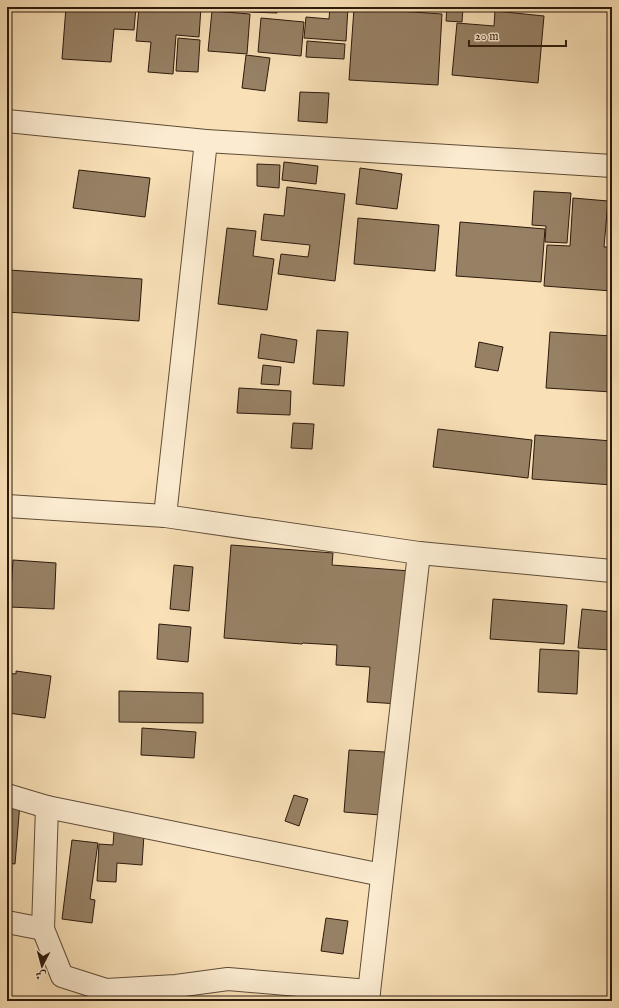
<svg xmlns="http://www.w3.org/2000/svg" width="619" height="1008" font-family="'IM FELL English',Amiri,serif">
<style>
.building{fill:#978165;stroke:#2c1a0c}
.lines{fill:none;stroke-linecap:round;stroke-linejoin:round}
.street-casing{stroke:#5f4c37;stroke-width:24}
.street{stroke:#fbebd0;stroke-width:22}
</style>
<rect width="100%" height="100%" fill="#f9e0b7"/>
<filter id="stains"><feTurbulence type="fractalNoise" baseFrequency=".005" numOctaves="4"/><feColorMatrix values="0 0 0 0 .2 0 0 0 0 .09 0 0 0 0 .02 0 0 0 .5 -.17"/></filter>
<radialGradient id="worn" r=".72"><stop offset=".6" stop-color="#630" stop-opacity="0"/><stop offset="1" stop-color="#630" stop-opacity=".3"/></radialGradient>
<!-- building -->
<g class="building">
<polygon points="66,7 136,7 134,30 114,29 111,62 62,59"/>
<polygon points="139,7 201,7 199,37 176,35 173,74 148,72 151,42 136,41"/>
<polygon points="251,7 277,7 277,13 250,12"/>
<polygon points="330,7 348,7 346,41 304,38 306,17 329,19"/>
<polygon points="447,7 463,7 462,22 446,21"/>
<polygon points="354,8 442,14 438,85 349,80"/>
<polygon points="212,11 250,14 247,54 208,51"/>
<polygon points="495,11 544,16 538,83 452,75 457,23 494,26"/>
<polygon points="261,18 304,22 301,56 258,52"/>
<polygon points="178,38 200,40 198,72 176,71"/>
<polygon points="307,41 345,44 344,59 306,57"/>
<polygon points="246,55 270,58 265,91 242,88"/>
<polygon points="300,92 329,93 327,123 298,121"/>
<polygon points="284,162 318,166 316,184 282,180"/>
<polygon points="257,164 280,165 279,188 257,186"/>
<polygon points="360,168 402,174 397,209 356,204"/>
<polygon points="79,170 150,178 145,217 73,208"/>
<polygon points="287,187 345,194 335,281 278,274 281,254 308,257 310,245 261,240 264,214 284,216"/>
<polygon points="534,191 571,193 567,243 545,242 546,226 532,225"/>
<polygon points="573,198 608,201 604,247 612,247 612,291 544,286 547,245 570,246"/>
<polygon points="358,218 439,225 435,271 354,264"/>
<polygon points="460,222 545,229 541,282 456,276"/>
<polygon points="227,228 256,231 253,256 274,259 267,310 218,304"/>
<polygon points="9,270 142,279 139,321 7,312"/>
<polygon points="317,330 348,332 344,386 313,384"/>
<polygon points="550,332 612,336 612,392 546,388"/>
<polygon points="261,334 297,340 294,363 258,358"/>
<polygon points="479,342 503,347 498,371 475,367"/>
<polygon points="263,365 281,367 279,385 261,384"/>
<polygon points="239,388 291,391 290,415 237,413"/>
<polygon points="293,423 314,424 312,449 291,448"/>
<polygon points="438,429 532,440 528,478 433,467"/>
<polygon points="535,435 612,441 612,485 532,479"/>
<polygon points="7,542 9,542 7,576"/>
<polygon points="231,545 333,553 332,565 410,571 400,704 367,702 370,667 336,665 337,645 303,643 302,644 224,638"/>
<polygon points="13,560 56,563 54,609 10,607"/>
<polygon points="174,565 193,567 189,611 170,609"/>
<polygon points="493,599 567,605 564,644 490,639"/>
<polygon points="582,609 612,612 612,650 578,648"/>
<polygon points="159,624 191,627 188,662 157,659"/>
<polygon points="540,649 579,651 577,694 538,692"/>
<polygon points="611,651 612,651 612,681 609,680"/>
<polygon points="16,671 51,676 45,718 8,713 7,719 7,673 16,674"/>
<polygon points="119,691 203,693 203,723 119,722"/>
<polygon points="142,728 196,732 194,758 141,755"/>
<polygon points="349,750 385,752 380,815 344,812"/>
<polygon points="294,795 308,799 299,826 285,821"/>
<polygon points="7,802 20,803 15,864 7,863"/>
<polygon points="115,817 145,819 142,865 117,863 116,882 97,881 99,844 113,845"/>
<polygon points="72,840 98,843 90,899 95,900 92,923 62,919"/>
<polygon points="326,918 348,921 343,954 321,951"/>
</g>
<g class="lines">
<!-- street casing -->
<g class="street-casing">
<g id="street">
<polyline points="7,121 206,141 612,166"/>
<polyline points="7,506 165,516 419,553 612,571"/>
<polyline points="165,516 206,141"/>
<polyline points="7,795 47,807 382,875"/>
<polyline points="47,807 43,929 62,976 106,990 176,986 228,979 369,991"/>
<polyline points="7,922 43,929"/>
<polyline points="368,1001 419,553"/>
</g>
</g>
<!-- street -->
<use href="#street" class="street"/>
</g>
<!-- margin -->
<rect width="619" height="1008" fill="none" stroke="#f9e0b7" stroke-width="24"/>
<rect x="8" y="8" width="603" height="992" fill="none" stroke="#2c1a0c" stroke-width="2"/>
<rect x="12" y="12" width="595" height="984" fill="none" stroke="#2c1a0c"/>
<!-- north arrow -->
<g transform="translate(42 966) rotate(186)" stroke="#fbebd0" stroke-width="3" paint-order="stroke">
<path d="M0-3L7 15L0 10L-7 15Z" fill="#2c1a0c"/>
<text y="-6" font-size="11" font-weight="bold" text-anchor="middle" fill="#2c1a0c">ش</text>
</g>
<!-- scale -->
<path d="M469 40v6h97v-6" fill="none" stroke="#2c1a0c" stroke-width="2"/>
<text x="475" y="40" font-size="12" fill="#2c1a0c" stroke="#fbebd0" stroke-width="3" paint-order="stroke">20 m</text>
<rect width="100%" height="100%" filter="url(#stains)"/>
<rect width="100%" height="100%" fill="url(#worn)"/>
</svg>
